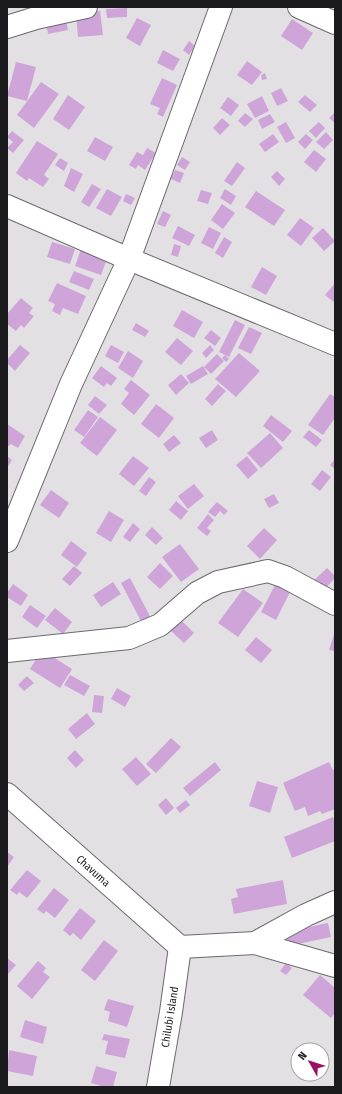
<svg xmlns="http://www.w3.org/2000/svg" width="342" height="1094" font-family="'Fira Sans Condensed',sans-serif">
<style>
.building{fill:#cfa5d9}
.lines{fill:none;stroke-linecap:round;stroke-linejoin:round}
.minor-casing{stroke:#6c696d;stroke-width:24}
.minor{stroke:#fff;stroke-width:22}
.labels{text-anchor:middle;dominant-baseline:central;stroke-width:3.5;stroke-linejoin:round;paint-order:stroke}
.street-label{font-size:11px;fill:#1b1a1c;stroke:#fff}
</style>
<rect width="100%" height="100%" fill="#e3e0e4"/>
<!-- building -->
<g class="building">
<polygon points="127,8 127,17 107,18 106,9"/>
<polygon points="100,11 103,35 78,37 76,14"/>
<polygon points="65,14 68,30 48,34 45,18"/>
<polygon points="137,18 151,25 140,46 126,38"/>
<polygon points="292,19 313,33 302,50 281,36"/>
<polygon points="189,41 195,46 189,55 183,50"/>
<polygon points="163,50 180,59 173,71 157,63"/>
<polygon points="247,61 262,72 252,85 237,75"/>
<polygon points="16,62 36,67 27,101 7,96"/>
<polygon points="265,73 267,79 262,80 261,75"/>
<polygon points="162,78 177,85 163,117 157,114 160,108 150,104"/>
<polygon points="41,82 59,94 34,128 17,115"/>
<polygon points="281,88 288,101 277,106 271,93"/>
<polygon points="68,95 85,107 69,130 53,119"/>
<polygon points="305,95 317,105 310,112 298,102"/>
<polygon points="262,96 269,111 255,118 247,104"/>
<polygon points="228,97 239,105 231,116 220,108"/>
<polygon points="335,112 335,123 329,118"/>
<polygon points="245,113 253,119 245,127 238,121"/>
<polygon points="270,114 275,122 262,129 258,120"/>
<polygon points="222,118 230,125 220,135 213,128"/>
<polygon points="286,122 295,138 286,143 277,127"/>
<polygon points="319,122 325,128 316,138 309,131"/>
<polygon points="12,131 24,140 13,153 7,148 13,142 7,137"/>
<polygon points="326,132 333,140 324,149 316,142"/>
<polygon points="273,134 279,142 265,152 259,144"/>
<polygon points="306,134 313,140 305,149 298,142"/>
<polygon points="95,137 113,147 105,161 87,151"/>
<polygon points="37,141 58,154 44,175 49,179 43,187 29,178 27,181 16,173"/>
<polygon points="147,148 156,153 145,170 138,165 136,169 129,165 137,152 143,155"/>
<polygon points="314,150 326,159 316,172 304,162"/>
<polygon points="182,157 190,162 185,170 177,165"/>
<polygon points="60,158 68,163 64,171 55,165"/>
<polygon points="237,162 245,168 232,186 224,181"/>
<polygon points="71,168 83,174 74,192 64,186"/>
<polygon points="175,170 184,173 180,183 171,179"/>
<polygon points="277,171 285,179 279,186 271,177"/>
<polygon points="92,184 101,189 89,207 81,202"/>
<polygon points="107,189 122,197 111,216 96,208"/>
<polygon points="225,189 236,196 231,205 220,198"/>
<polygon points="201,190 212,193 208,204 197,201"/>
<polygon points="256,191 285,210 274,226 245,207"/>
<polygon points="126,194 135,198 131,205 123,201"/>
<polygon points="222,204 235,213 223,229 211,220"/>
<polygon points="163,211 171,215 165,227 157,224"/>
<polygon points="300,218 314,228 301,246 287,235"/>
<polygon points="178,226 195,235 189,246 172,238"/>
<polygon points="209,227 221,233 213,249 201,243"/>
<polygon points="323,228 335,241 324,251 312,238"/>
<polygon points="224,237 232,242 223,258 215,253"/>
<polygon points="52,242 75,249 70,264 47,257"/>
<polygon points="174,244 181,246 178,257 171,255"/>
<polygon points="81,249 107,259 101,275 75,266"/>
<polygon points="262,267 277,276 266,295 251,287"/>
<polygon points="74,271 94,279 89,290 69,282"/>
<polygon points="57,283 86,296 78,314 63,308 60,315 52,311 55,304 48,301"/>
<polygon points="335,283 335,303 325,295"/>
<polygon points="21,298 33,308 29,313 34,316 24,328 21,325 16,331 7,324 7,314"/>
<polygon points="182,310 203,322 194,338 173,326"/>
<polygon points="235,320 245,325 229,357 219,352"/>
<polygon points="136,323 149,331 145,337 132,330"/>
<polygon points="249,327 262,333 251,354 238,348"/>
<polygon points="211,330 221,338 215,346 204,338"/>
<polygon points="177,338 193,351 181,365 165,352"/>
<polygon points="20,345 30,353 15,371 7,363 7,360"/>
<polygon points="111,345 124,352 118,363 105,356"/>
<polygon points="210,345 214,350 206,358 202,353"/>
<polygon points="128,351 143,361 133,378 118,368"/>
<polygon points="239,353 260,371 236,397 215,379"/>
<polygon points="217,354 224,361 211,374 204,367"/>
<polygon points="225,355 229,359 226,362 222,358"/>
<polygon points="101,366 117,378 111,386 107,383 104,387 92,378"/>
<polygon points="203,366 208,374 191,384 186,376"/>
<polygon points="181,374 189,383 176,395 168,385"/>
<polygon points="131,380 150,395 134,415 121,404 129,393 124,389"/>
<polygon points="218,384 226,391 212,406 205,399"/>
<polygon points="330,394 335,397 335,418 323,435 308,425"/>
<polygon points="95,396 107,405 99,414 88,405"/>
<polygon points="156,404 174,418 159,438 141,424"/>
<polygon points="88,410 98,417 84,437 74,430"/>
<polygon points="271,415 292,431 283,442 263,426"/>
<polygon points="100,417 117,430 97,456 80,443"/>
<polygon points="7,424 25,436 18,448 11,444 9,446 7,445"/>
<polygon points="212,430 218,440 206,448 199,438"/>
<polygon points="309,430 322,440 316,447 303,437"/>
<polygon points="270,433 283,448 261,468 247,453"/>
<polygon points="174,435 181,443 169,452 163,444"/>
<polygon points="7,456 12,460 7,468"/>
<polygon points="133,456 149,468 134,486 119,474"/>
<polygon points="247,456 258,470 248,479 236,465"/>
<polygon points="335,459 335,469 330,465"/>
<polygon points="322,470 331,477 320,491 311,484"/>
<polygon points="149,477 156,482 146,496 139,491"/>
<polygon points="194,484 204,496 188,509 178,496"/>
<polygon points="51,490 69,503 59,518 40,505"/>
<polygon points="274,494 279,503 269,508 264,499"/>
<polygon points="176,501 188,511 181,520 169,510"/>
<polygon points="217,502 228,511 224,515 220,511 215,517 208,512"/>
<polygon points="109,511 124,520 111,542 96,533"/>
<polygon points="208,514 214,520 207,528 211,531 207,536 197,528"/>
<polygon points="133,523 140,529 130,542 123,537"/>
<polygon points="152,527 163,538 156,545 145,535"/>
<polygon points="264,528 277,540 260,559 247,546"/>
<polygon points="71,541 87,553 77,567 61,555"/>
<polygon points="180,544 199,569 181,582 162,557"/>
<polygon points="160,563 173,576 160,589 147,577"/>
<polygon points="74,566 82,573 70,586 62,579"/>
<polygon points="327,568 335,576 335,578 321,593 311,583"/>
<polygon points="130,578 152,620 143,625 121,583"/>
<polygon points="113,582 121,594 101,607 93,595"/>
<polygon points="13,584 28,595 21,606 7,597 7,593"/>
<polygon points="275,585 290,592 276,620 261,612"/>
<polygon points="243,589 263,603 238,637 218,623"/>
<polygon points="30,605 46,616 37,628 22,617"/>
<polygon points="55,608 72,622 63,634 45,620"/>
<polygon points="181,620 194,633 184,643 171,631"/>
<polygon points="335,631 335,651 329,650"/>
<polygon points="256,637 272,650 261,663 245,650"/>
<polygon points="42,650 72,669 60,688 30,669"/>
<polygon points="70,675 90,686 84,696 64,685"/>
<polygon points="27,676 34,683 24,691 18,685"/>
<polygon points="117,688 131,696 125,707 111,699"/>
<polygon points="94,695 104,696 102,713 92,712"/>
<polygon points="87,713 95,724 76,739 68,729"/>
<polygon points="171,738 181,747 156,773 146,764"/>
<polygon points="75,750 84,760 76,768 67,758"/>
<polygon points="136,757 151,774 137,786 122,769"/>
<polygon points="215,762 221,770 190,796 183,788"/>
<polygon points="329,762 333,770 335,769 335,809 322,814 320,811 308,816 305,807 295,811 283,783"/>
<polygon points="257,781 278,787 270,813 249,806"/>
<polygon points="166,798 174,808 166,815 158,805"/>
<polygon points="186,800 190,805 180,813 176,808"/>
<polygon points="333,817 335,822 335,841 292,858 284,837"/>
<polygon points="7,852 14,857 7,867"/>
<polygon points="27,870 41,881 27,898 19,892 17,895 10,890"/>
<polygon points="283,880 287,904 234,914 231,899 238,897 236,889"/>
<polygon points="54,888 69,900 55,918 46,911 44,914 37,909"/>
<polygon points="80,908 96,921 81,940 73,933 70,936 63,930"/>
<polygon points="328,923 331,937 288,946 285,932"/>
<polygon points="104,940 118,951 95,981 81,970"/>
<polygon points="7,958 16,965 7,975"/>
<polygon points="38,961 46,968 43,972 50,977 32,999 17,986"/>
<polygon points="286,963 292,968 286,975 280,971"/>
<polygon points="320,975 335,988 335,1013 331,1018 303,995"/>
<polygon points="108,999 134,1006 127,1027 108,1021 110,1012 104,1010"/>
<polygon points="25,1020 47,1027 43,1044 20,1037"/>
<polygon points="104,1034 130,1039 125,1058 105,1054 108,1041 102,1040"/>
<polygon points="9,1050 37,1056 33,1076 7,1071"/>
<polygon points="96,1066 117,1072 113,1087 105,1087 91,1083"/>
</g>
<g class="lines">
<!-- minor casing -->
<g class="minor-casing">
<g id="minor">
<polyline points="299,7 335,23"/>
<polyline points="7,27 36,18 86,7"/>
<polyline points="7,206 129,259 335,344"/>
<polyline points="7,541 71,384 129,259 221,7"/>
<polyline points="7,651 129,638 160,625 197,593 218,582 268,571 285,577 335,604"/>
<polyline points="7,794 180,947"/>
<polyline points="255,943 306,915 335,902"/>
<polyline points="180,947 255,943 335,966"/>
<polyline points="158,1087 171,1012 180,947"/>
</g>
</g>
<!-- minor -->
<use href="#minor" class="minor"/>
</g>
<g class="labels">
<!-- street labels -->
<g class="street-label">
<text transform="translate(93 871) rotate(42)">Chavuma</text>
<text transform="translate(170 1017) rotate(-81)">Chilubi Island</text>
</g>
</g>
<!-- border -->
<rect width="342" height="1094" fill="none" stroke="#1b1a1c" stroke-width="16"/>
<!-- north arrow -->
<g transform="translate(310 1062) rotate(309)"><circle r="19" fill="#ffffff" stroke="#a4a3a4"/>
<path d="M0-3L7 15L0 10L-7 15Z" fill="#9c115f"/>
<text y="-6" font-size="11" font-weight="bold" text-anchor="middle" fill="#1b1a1c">N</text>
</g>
</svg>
